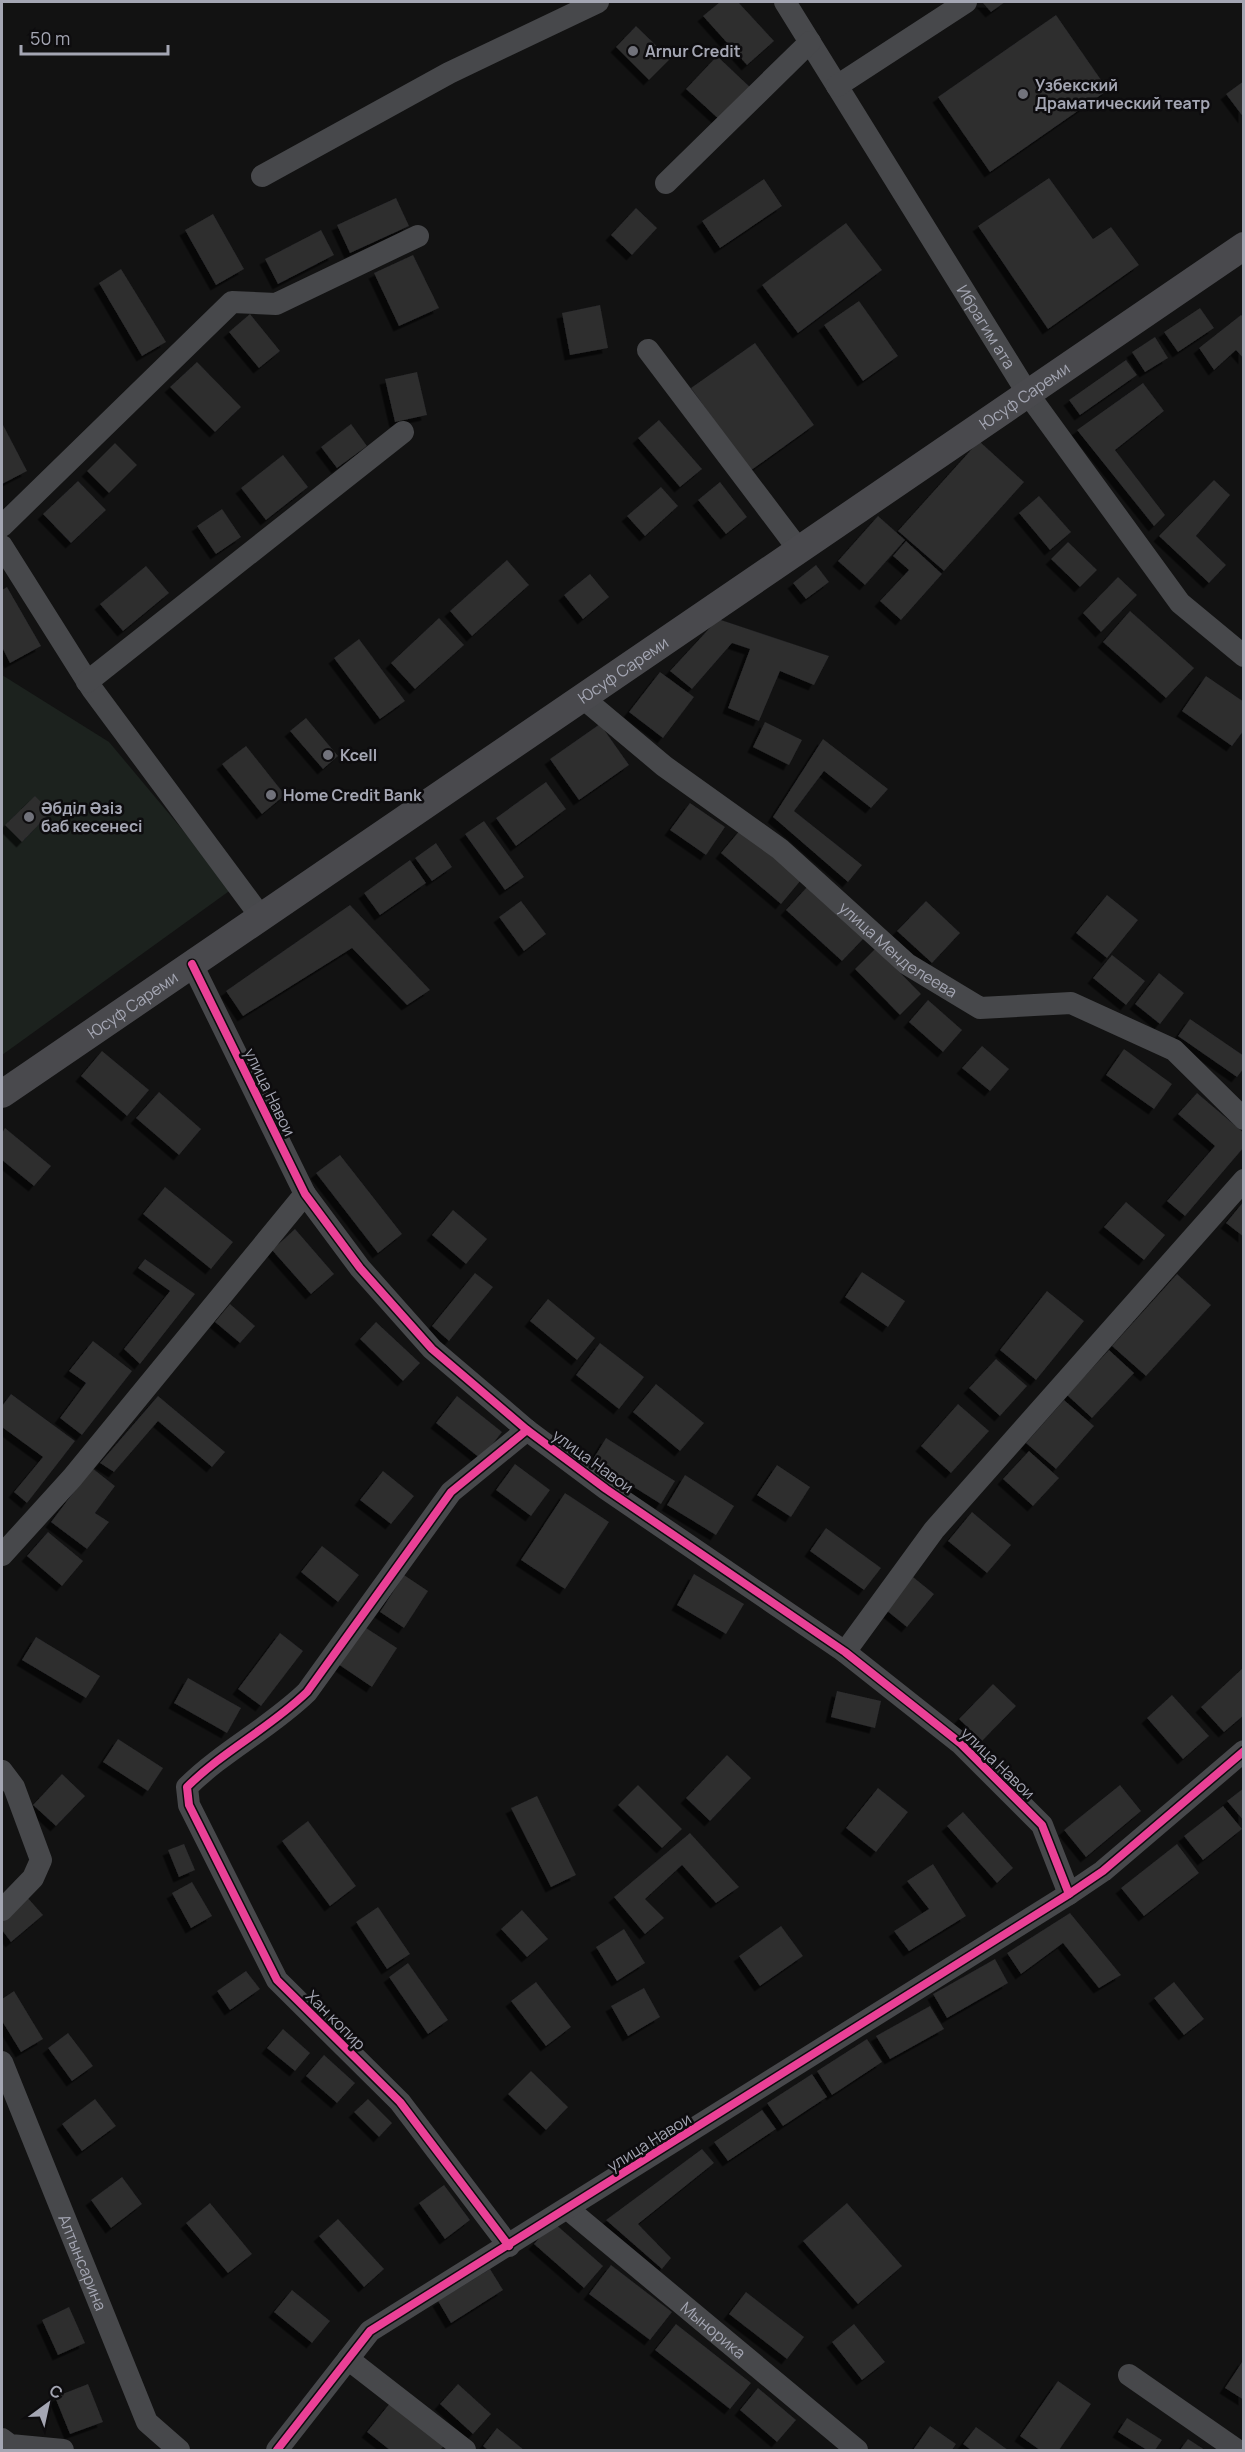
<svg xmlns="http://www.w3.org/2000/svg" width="1245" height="2452" font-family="Manrope,sans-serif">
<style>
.green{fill:#1c221e}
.building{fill:#2d2d2e;filter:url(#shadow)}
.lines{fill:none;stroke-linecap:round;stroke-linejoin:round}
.minor{stroke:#47484b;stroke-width:22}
.major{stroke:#49494d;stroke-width:28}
.cycleway-casing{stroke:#0d0c0e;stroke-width:11}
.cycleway{stroke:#ea4096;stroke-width:8}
.poi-dot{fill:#71727b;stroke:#0d0c0e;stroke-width:2}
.labels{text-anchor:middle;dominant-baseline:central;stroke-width:5;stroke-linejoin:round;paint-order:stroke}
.poi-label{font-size:16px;font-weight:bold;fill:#a4a6b3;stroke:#0d0c0e;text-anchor:start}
.street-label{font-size:16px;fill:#a4a6b3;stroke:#0d0c0e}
</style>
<defs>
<filter id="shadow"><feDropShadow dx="-5.5" dy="5.5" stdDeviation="0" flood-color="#0009"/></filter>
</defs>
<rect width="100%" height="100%" fill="#121212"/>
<!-- green -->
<polygon class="green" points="2,675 109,742 232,889 2,1055"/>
<!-- building -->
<g class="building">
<polygon points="720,2 738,2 774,41 747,65 703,16"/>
<polygon points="982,2 1005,2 991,12"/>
<polygon points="1056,15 1108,90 990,172 938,97"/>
<polygon points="636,26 670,59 649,80 616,47"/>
<polygon points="717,56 752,89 722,122 686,89"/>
<polygon points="1244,81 1244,118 1226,94"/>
<polygon points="1049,178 1093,239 1111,227 1139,265 1048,329 978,226"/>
<polygon points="764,179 782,206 720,248 702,221"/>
<polygon points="396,198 409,226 350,253 337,225"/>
<polygon points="636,208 657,228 632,255 611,235"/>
<polygon points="213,214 244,269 216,285 185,230"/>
<polygon points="846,223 882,270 798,333 762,285"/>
<polygon points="321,230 334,255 278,284 265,259"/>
<polygon points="413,255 439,308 399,326 374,273"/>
<polygon points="121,269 166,342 142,356 99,283"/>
<polygon points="859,301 898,356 863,381 824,325"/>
<polygon points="600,305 608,348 570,355 562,313"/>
<polygon points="1200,308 1214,328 1178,352 1164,332"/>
<polygon points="250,314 280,351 259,368 229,332"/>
<polygon points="1241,315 1244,317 1244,359 1236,350 1214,370 1199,348"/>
<polygon points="1155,337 1168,358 1145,372 1132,352"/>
<polygon points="755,343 814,425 750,471 691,388"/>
<polygon points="1126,360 1137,375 1080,415 1069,400"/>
<polygon points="197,362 241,407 215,432 170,387"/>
<polygon points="417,372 427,415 395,422 385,379"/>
<polygon points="1143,383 1164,411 1115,450 1165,515 1154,526 1077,430"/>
<polygon points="659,420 702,469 680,487 638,438"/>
<polygon points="2,423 27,471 2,484"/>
<polygon points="351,424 367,446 337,468 321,447"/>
<polygon points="979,441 1024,482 944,571 898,531"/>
<polygon points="115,443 137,465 109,493 87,471"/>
<polygon points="283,455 308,487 266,520 241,488"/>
<polygon points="1214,480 1230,495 1196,536 1226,565 1209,583 1159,536"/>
<polygon points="78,481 106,510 71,543 43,514"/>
<polygon points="720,482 747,517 726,534 698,500"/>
<polygon points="661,487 678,506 645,536 627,516"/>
<polygon points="1039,496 1071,532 1050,550 1019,513"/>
<polygon points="222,509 241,537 216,554 197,526"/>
<polygon points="878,516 905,540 865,585 838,561"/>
<polygon points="906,541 942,574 901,620 880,601 909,570 893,556"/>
<polygon points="1068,542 1097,570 1080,587 1051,559"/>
<polygon points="507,560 529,585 472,636 450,611"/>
<polygon points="816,565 829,582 806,599 793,583"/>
<polygon points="146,566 169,593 123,631 100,604"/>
<polygon points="590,574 609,597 583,619 564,595"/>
<polygon points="1118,577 1137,595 1101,632 1083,613"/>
<polygon points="7,587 41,646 10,663 2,647 2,590"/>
<polygon points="1130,611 1194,668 1166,698 1103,642"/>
<polygon points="439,618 464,645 415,689 391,663"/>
<polygon points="718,619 829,656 814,685 780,671 759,721 728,708 750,649 732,643 692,689 670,671"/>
<polygon points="359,639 405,701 380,719 334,658"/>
<polygon points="660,672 694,697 663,738 629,712"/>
<polygon points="1206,676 1244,702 1244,730 1232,746 1182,711"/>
<polygon points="306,718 338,756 323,769 290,731"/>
<polygon points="765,722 802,740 789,765 753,747"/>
<polygon points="600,724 629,765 579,800 550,759"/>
<polygon points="823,739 888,789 871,808 824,771 794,811 862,865 848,882 773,817"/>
<polygon points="246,746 285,795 262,814 222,764"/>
<polygon points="546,782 566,809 516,846 496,818"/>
<polygon points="35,796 51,812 22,842 5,825"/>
<polygon points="690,803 725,827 706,855 670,830"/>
<polygon points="484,821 524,877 505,890 465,834"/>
<polygon points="741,829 801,880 781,904 721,853"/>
<polygon points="436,843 452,867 432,881 415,858"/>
<polygon points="410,860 426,883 380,915 364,893"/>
<polygon points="808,886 864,938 842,961 786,910"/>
<polygon points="1107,895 1138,920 1107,958 1076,933"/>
<polygon points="521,901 546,934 524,951 499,917"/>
<polygon points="926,901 960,933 932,963 897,931"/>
<polygon points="350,905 430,990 407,1005 352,948 243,1016 226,991"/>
<polygon points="876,948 921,994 900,1015 855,969"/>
<polygon points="1112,955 1145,981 1126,1005 1093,978"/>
<polygon points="1159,973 1184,993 1160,1024 1135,1004"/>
<polygon points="928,1000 962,1030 943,1052 909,1022"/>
<polygon points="1190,1019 1244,1056 1244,1068 1237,1077 1178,1036"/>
<polygon points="982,1046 1009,1069 990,1091 962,1068"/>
<polygon points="1124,1049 1172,1084 1154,1109 1106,1075"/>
<polygon points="102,1051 149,1090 127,1116 81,1076"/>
<polygon points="159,1092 201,1129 179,1155 136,1118"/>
<polygon points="1197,1093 1244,1133 1244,1147 1185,1216 1167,1201 1215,1146 1178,1114"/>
<polygon points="5,1128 51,1166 34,1186 2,1160 2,1133"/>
<polygon points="340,1155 402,1234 378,1253 316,1173"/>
<polygon points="165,1187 233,1242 211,1269 143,1214"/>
<polygon points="1244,1201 1244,1237 1226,1223"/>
<polygon points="1126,1202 1165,1235 1144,1260 1104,1227"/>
<polygon points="453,1210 487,1239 466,1264 432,1235"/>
<polygon points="295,1229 334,1274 311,1294 272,1250"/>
<polygon points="145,1259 195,1294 140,1364 124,1349 170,1291 138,1268"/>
<polygon points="862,1272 905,1301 888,1327 845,1297"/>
<polygon points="475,1273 493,1287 449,1341 432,1326"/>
<polygon points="1177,1274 1211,1305 1146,1376 1112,1346"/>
<polygon points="1047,1291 1084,1321 1036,1380 1000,1350"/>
<polygon points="548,1299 595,1338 577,1360 530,1321"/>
<polygon points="230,1304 255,1326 240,1343 215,1322"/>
<polygon points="376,1322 420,1363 403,1381 360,1339"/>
<polygon points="93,1341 132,1371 82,1435 60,1418 86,1383 69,1371"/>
<polygon points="600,1343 644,1377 619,1409 576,1375"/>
<polygon points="1109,1350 1134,1373 1092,1418 1067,1395"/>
<polygon points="996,1359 1027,1386 1000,1416 969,1388"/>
<polygon points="656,1384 704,1423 680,1451 633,1412"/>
<polygon points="11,1394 75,1441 27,1503 14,1492 43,1457 2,1427 2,1406"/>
<polygon points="158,1396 225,1452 212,1467 158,1421 114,1472 100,1463"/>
<polygon points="457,1396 502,1432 481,1459 436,1423"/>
<polygon points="1064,1400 1094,1426 1056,1469 1026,1443"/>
<polygon points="958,1404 989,1431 951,1473 921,1446"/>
<polygon points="606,1438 675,1481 661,1504 592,1461"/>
<polygon points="1029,1451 1059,1478 1033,1506 1003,1479"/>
<polygon points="515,1464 550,1490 531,1516 496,1490"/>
<polygon points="777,1465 810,1487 791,1517 757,1495"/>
<polygon points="92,1468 115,1486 95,1513 109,1522 87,1549 51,1522"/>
<polygon points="383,1471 414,1496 391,1524 360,1500"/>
<polygon points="685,1475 734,1506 716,1535 667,1505"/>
<polygon points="565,1493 609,1522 565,1589 521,1560"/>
<polygon points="972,1512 1011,1545 987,1573 948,1541"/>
<polygon points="826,1528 881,1568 864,1590 810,1551"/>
<polygon points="48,1532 83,1561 62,1586 27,1556"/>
<polygon points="322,1546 359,1575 338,1602 301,1572"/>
<polygon points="694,1574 744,1604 726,1634 677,1605"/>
<polygon points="404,1575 428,1591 404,1628 380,1612"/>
<polygon points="913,1577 934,1594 907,1627 886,1610"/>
<polygon points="363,1626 397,1648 372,1687 338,1664"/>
<polygon points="280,1633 303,1651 261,1706 238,1689"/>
<polygon points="36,1637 100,1676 86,1698 22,1660"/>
<polygon points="1244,1667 1244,1715 1224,1732 1201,1707"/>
<polygon points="188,1678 241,1708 227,1733 174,1703"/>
<polygon points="993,1684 1016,1706 982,1741 959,1719"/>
<polygon points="837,1691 881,1701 875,1728 831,1717"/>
<polygon points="1172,1695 1209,1736 1183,1759 1147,1718"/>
<polygon points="118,1739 163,1768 148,1791 103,1762"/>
<polygon points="727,1755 751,1778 710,1821 686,1798"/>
<polygon points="62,1774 85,1796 56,1826 33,1805"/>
<polygon points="638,1785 682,1829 662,1848 618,1805"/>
<polygon points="1120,1785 1141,1811 1086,1857 1064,1830"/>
<polygon points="878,1788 908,1812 876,1852 846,1828"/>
<polygon points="1244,1788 1244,1821 1227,1801"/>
<polygon points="537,1796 576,1875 551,1887 511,1808"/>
<polygon points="1223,1806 1242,1829 1203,1860 1184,1836"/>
<polygon points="963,1812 1013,1868 997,1883 947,1826"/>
<polygon points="308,1821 356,1886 330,1906 282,1841"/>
<polygon points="690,1833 739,1887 716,1903 682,1865 645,1899 664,1918 645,1934 614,1897"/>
<polygon points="184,1844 195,1870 179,1877 168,1850"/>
<polygon points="1177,1844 1199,1873 1144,1916 1121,1888"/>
<polygon points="933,1864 966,1916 909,1951 894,1931 929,1909 907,1881"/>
<polygon points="192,1882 212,1916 191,1928 172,1893"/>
<polygon points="26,1896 43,1915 11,1942 2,1930 2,1917"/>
<polygon points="378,1907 410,1954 387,1969 356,1922"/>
<polygon points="522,1910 548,1939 527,1957 501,1929"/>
<polygon points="1070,1913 1121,1975 1099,1988 1063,1943 1021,1974 1007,1953"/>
<polygon points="781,1926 803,1956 760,1986 739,1956"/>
<polygon points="624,1929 645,1963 617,1981 596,1947"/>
<polygon points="995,1959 1008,1983 947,2018 933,1994"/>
<polygon points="408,1963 448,2020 428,2034 389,1977"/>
<polygon points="246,1971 260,1989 230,2010 217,1991"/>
<polygon points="536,1982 571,2027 546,2046 511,2001"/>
<polygon points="1174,1982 1204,2019 1184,2035 1154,1998"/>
<polygon points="644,1988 660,2017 628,2036 611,2006"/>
<polygon points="14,1991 43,2039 21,2052 2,2021 2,1999"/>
<polygon points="930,2006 944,2029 890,2059 876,2036"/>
<polygon points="283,2029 310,2053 295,2071 267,2048"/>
<polygon points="68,2033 93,2066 72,2081 48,2048"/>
<polygon points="867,2039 882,2062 832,2095 817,2071"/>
<polygon points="324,2055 355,2083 337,2103 306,2076"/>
<polygon points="531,2071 568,2107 546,2130 508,2094"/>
<polygon points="812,2074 827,2097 783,2126 767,2103"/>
<polygon points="95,2099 116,2126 82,2151 62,2124"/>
<polygon points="368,2099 392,2123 379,2137 354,2112"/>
<polygon points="762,2110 776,2129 728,2161 714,2142"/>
<polygon points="702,2149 714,2163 638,2224 671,2258 662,2269 606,2220"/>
<polygon points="122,2177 142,2204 111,2228 91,2200"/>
<polygon points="444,2185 470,2220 445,2239 419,2203"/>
<polygon points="210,2203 252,2254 228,2273 186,2223"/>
<polygon points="847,2203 902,2266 858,2304 803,2241"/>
<polygon points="338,2219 384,2269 364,2287 319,2236"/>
<polygon points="553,2222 603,2266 584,2288 534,2244"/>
<polygon points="611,2265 672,2312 650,2340 589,2294"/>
<polygon points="490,2269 503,2290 451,2323 438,2301"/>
<polygon points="292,2290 330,2321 312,2343 274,2312"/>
<polygon points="746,2292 804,2337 787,2359 729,2314"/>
<polygon points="69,2307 85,2343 58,2355 42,2320"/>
<polygon points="676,2324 751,2383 730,2409 655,2350"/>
<polygon points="854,2324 885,2362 862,2380 832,2342"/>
<polygon points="1244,2359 1244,2400 1225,2388"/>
<polygon points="1058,2381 1091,2404 1059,2450 1040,2450 1020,2436"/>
<polygon points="88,2384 103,2422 70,2434 55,2397"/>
<polygon points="458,2384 491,2414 473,2434 440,2404"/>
<polygon points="758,2388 796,2420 777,2442 740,2410"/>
<polygon points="390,2403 444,2446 440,2450 390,2450 367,2432"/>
<polygon points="1127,2418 1162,2440 1155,2450 1147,2450 1118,2432"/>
<polygon points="930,2426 956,2444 952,2450 913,2450"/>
<polygon points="976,2427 1008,2450 971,2450 963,2444"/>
<polygon points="497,2428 524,2450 488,2450 483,2446"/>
<polygon points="1188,2439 1205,2450 1180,2450"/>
</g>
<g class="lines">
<!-- minor -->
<g class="minor">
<path id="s1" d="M785 2 1028 394 1180 603 1244 656"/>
<polyline points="837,86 966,2"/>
<polyline points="262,176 449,73 598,2"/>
<polyline points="666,183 810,42"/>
<polyline points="648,350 799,550"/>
<polyline points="2,526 232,302 276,304 418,236"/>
<polyline points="2,546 92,689 261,917"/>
<polyline points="87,682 403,432"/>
<path id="s2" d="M583 698 664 766 780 849 907 964 980 1008 1071 1003 1174 1050 1244 1119"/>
<polyline points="192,964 305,1194 360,1268 432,1349 527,1430 606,1489 845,1652 960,1743 1042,1825 1069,1894"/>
<polyline points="2,1555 72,1478 305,1194"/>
<polyline points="845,1652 934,1530 1244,1180"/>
<polyline points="2,1771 14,1787 41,1860 33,1878 2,1910"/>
<path id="s3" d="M2 2062 147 2422 179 2450"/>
<path id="s4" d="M568 2209 857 2450"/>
<path d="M509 2246 400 2102 277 1980 189 1805 187 1787C223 1751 270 1728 307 1692L451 1492 527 1430"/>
<polyline points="348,2359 465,2450"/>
<polyline points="1129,2375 1237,2450"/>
<polyline points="2,2439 10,2445 63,2450"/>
<polyline points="277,2450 370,2331 1069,1894 1103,1871 1244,1751"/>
</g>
<!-- major -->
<path class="major" id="s5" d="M2 1094 1244 246"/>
<!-- cycleway casing -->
<g class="cycleway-casing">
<g id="cycleway">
<polyline points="192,964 305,1194 360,1268 432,1349 527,1430 606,1489 845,1652 960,1743 1042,1825 1069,1894"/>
<path d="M509 2246 400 2102 277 1980 189 1805 187 1787C223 1751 270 1728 307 1692L451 1492 527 1430"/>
<polyline points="277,2450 370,2331 1069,1894 1103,1871 1244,1751"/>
</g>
</g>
<!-- cycleway -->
<use href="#cycleway" class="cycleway"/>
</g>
<!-- markers -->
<g class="poi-dot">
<circle cx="633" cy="51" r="6"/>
<circle cx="1023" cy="94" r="6"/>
<circle cx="328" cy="755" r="6"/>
<circle cx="271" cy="795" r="6"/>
<circle cx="29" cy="817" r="6"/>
</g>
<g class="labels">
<!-- poi labels -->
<g class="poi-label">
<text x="645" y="51">Arnur Credit</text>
<text x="1035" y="85">Узбекский<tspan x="1035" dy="18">Драматический театр</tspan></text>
<text x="340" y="755">Kcell</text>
<text x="283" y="795">Home Credit Bank</text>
<text x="41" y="808">Әбділ Әзіз<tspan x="41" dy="18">баб кесенесі</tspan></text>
</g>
<!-- street labels -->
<g class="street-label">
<text stroke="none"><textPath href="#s1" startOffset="382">Ибрагим ата</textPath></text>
<text stroke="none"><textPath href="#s5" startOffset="1238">Юсуф Сареми</textPath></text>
<text stroke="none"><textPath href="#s5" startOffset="752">Юсуф Сареми</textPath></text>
<text stroke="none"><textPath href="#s2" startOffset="404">улица Менделеева</textPath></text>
<text stroke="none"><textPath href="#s5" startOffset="158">Юсуф Сареми</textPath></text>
<text transform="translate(270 1092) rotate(64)">улица Навои</text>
<text transform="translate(593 1461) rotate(36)">улица Навои</text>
<text transform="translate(998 1763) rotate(44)">улица Навои</text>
<text transform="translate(336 2020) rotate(45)">Хан копир</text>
<text transform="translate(649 2142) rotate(-32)">улица Навои</text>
<text stroke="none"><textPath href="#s3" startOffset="216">Алтынсарина</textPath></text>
<text stroke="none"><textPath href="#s4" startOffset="189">Мынорика</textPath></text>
</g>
</g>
<!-- border -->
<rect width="1245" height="2452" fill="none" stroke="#a4a6b3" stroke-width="6"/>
<!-- north arrow -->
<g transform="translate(48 2404) rotate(33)" stroke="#0d0c0e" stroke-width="4.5" paint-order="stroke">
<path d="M0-4.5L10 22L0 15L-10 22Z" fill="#a4a6b3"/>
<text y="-9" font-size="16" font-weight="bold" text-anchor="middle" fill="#a4a6b3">С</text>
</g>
<!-- scale -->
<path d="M21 45v9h147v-9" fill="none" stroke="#a4a6b3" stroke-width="3"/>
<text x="30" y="45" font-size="18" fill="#a4a6b3" stroke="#0d0c0e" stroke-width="4.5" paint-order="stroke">50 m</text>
</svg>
